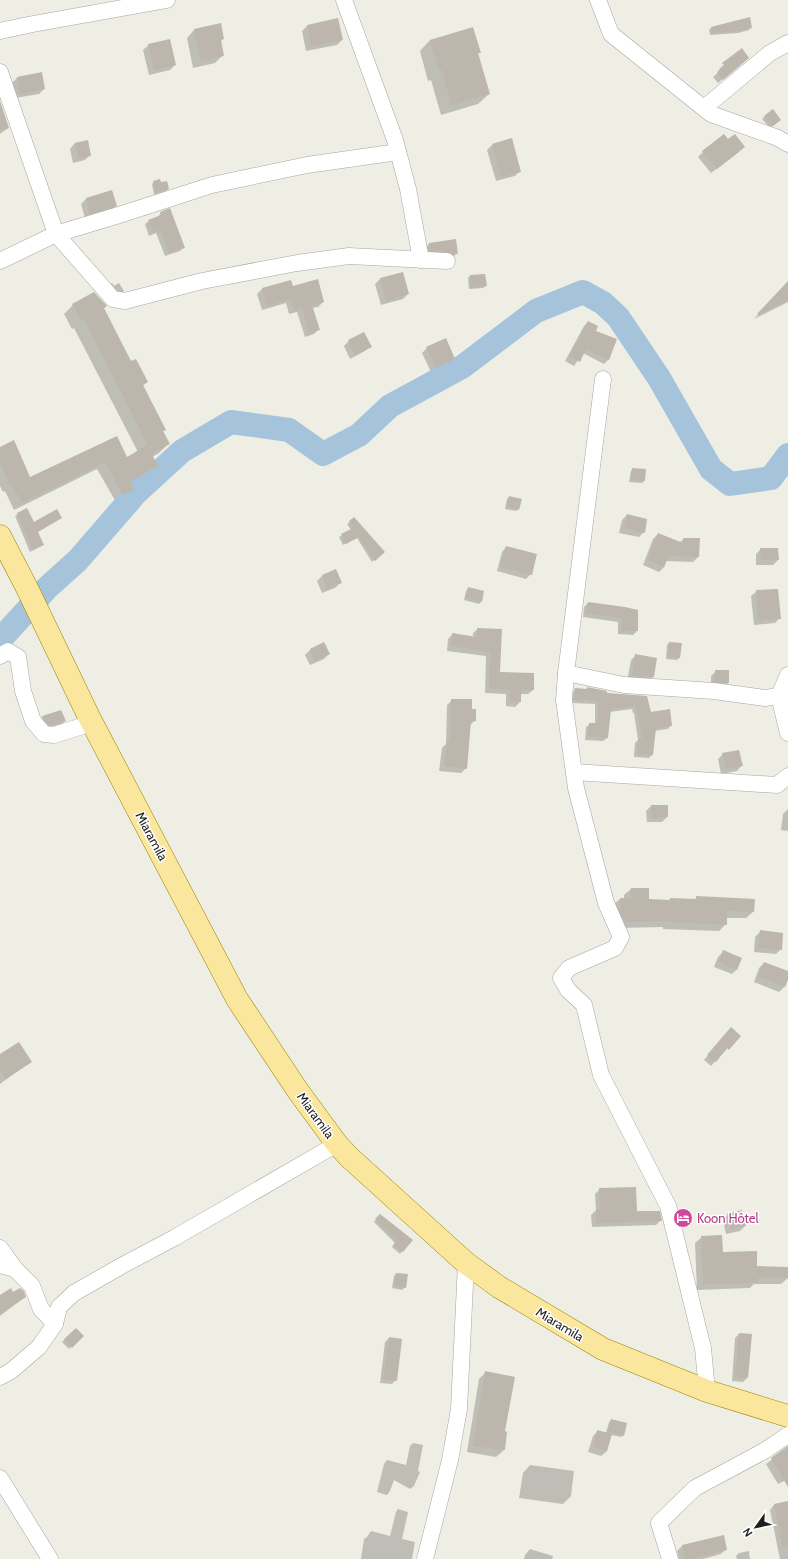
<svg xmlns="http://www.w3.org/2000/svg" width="788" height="1559" font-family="Cabin,sans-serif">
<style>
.shadow{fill:#0003}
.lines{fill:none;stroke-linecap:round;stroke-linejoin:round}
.river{stroke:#a5c4dc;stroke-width:24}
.building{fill:#bcb6ad}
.street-casing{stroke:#a5a5a5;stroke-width:17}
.primary-casing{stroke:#978501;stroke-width:23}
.street{stroke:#fff;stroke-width:16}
.primary{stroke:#fbe69d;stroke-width:22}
.labels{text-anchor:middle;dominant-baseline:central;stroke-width:3;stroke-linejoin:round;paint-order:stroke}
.street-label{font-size:13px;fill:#1e1e1e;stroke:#fff}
.hotel-label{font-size:13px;fill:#b23c85;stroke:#fff;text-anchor:start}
</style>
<rect width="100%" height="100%" fill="#efeee4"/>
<!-- shadow -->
<g class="shadow">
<polygon points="749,18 751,27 749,30 738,33 710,35 709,30 711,28"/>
<polygon points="337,19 342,40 337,45 306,51 302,31 307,26"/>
<polygon points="473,29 479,52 478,54 489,94 478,104 441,115 431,80 428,81 420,51 430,40"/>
<polygon points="194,30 223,39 220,42 223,55 215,63 193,68 187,38"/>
<polygon points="149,45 175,65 170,70 149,75 143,50"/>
<polygon points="742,49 744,62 718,83 713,77 720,71 719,69"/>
<polygon points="17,78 44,89 39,94 15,98 12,83"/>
<polygon points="0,109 8,128 0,134"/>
<polygon points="772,110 778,122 770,128 762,119"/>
<polygon points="728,140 739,152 711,173 698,157 703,152"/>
<polygon points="87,141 90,155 85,160 73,163 70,149 75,143"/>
<polygon points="492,145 520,171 515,176 496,181 487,150"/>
<polygon points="154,182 161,183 168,189 166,191 154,195 152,184"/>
<polygon points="112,192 116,205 111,211 85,218 81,204 86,199"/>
<polygon points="161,213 183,248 180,251 165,256 156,233 149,236 145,224 149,221 157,218"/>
<polygon points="429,244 457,253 452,258 425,255 424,249"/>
<polygon points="485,275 486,286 483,288 469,289 468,278 470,276"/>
<polygon points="380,279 408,294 403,299 381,305 375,284"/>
<polygon points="291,282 292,288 323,302 318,307 312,308 318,330 314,334 305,337 297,312 289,314 286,303 262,310 257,294 262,289"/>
<polygon points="112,283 114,286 119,283 124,291 122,293 116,292 109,285"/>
<polygon points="788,283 788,302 754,319 784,287"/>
<polygon points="73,305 106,306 103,309 130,363 147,382 142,386 165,430 162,432 169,443 159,453 152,457 157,466 150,473 130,484 133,490 125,497 116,502 97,469 14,510 5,491 3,492 0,486 0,448 30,478 116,437 126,458 138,452 74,328 72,329 64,314"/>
<polygon points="588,322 594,332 616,340 608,360 604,364 583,353 574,366 565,361 584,326"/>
<polygon points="349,341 370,346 365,351 350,359 344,346"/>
<polygon points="427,348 454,359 449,364 431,372 422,353"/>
<polygon points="633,469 644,481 642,483 629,482 631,471"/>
<polygon points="509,497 519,509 516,511 505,509 507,499"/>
<polygon points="26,509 34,523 60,518 37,532 43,545 30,552 15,516"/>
<polygon points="627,515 644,532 639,537 619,533 622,520"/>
<polygon points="350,522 383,552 372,562 357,538 343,545 339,537 351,530 347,524"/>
<polygon points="658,534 679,543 684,539 699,539 698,557 693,562 666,561 664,567 659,572 643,565 653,539"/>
<polygon points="506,547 531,574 526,579 497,571 502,552"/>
<polygon points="761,549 778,560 773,565 756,565 756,554"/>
<polygon points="335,571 340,583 335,588 322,593 317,581 322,576"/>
<polygon points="468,589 481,602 479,604 464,600 466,591"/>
<polygon points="757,591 780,618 775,623 754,625 751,596"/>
<polygon points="588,603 624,608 637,631 633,635 618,634 618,622 583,617 584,607"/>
<polygon points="478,629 501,630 499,673 533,690 528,694 520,694 520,702 515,707 506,706 506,694 485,693 486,656 447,651 448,639 453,634 473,637 473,633"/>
<polygon points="324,643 329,654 324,659 310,665 305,655 310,650"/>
<polygon points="669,643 679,658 677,660 666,659 667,645"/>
<polygon points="636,655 656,659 653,677 648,682 627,681 631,660"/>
<polygon points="716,671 728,671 728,683 723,688 711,686 711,676"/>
<polygon points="588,688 606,694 647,697 650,713 671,725 668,729 654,731 652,755 649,758 634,757 635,743 638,740 634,713 633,713 632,709 609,712 607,738 603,741 585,740 586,727 590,724 595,724 595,704 571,703 572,693 575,689 586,689"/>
<polygon points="452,700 471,710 475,720 470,725 466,768 461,773 439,771 442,748 446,744 447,705"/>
<polygon points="61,711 65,721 60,726 44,730 37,722 42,717"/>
<polygon points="723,754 742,765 737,771 721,774 718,759"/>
<polygon points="651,806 667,817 662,822 647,822 646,811"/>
<polygon points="788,809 788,831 781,830 783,814"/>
<polygon points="631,889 648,889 648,900 668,901 670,899 694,900 697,897 753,912 746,918 726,918 726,924 719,931 663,929 663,927 618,928 613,905 620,899 624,899 624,895"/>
<polygon points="760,932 781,949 776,954 754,952 755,937"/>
<polygon points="723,952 737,969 732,974 714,967 718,957"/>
<polygon points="764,963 788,973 788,977 784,987 779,992 754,982 759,968"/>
<polygon points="727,1033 739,1036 711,1066 704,1060"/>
<polygon points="0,1055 30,1062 0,1084"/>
<polygon points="600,1189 636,1212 661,1220 656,1225 592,1227 591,1215 596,1210 595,1194"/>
<polygon points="380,1215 412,1240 400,1254 392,1247 395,1243 374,1222"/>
<polygon points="728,1215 745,1226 740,1231 726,1234 723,1220"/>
<polygon points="702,1237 722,1253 756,1267 788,1278 781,1284 754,1284 750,1288 697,1290 695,1243"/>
<polygon points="396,1274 406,1275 405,1287 402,1290 392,1288 394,1276"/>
<polygon points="0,1296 25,1297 0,1316"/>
<polygon points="76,1329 83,1336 69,1349 62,1342"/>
<polygon points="739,1334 747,1378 743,1382 732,1381 735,1338"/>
<polygon points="389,1338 396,1380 392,1384 380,1383 385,1342"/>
<polygon points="486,1372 504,1432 504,1450 496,1457 467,1452 479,1379"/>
<polygon points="611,1420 623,1435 621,1437 611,1435 607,1451 601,1456 588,1452 593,1436 598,1431 606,1433 609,1422"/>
<polygon points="413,1443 423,1445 418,1471 420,1472 414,1486 410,1489 394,1480 390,1491 387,1495 377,1492 384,1464 387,1460 406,1465 410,1446"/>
<polygon points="788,1448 788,1479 778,1484 766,1464"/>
<polygon points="530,1465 574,1471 571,1496 563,1504 519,1498 523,1473"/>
<polygon points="788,1502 788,1559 780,1559 770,1510 774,1505"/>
<polygon points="398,1509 408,1512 402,1539 415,1542 412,1559 361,1559 364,1539 367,1537 371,1531 390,1536 396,1512"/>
<polygon points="723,1536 726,1549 721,1554 703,1559 679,1559 677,1551 682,1546"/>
<polygon points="530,1549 553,1556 552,1559 524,1559 525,1555"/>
<polygon points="749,1551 750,1559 737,1559 736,1556 739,1553"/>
</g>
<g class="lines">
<!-- river -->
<polyline class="river" points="0,640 48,587 78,560 136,493 182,451 231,422 289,430 323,454 359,435 390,406 462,367 536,311 583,292 603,303 618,317 659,378 711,469 730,484 771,478 788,455"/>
</g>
<!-- building -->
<g class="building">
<polygon points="750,17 752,28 741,31 712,33 711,27"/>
<polygon points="338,18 343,40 311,47 307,25"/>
<polygon points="221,23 224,39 221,40 224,56 201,61 194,29"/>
<polygon points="473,27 481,53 478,53 490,94 451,105 442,70 439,71 430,40"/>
<polygon points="170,39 176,65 154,70 148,44"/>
<polygon points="742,48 749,58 723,80 717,72 725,66 722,63"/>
<polygon points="42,72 45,89 20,94 17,77"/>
<polygon points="0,101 9,128 0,131"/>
<polygon points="773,109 781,120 773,126 764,116"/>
<polygon points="724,134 728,139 735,134 745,147 717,169 702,151"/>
<polygon points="512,138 521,172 501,177 492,144"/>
<polygon points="88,140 91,156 78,158 75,143"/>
<polygon points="160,179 161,182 167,181 169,189 156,193 153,181"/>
<polygon points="112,190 117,206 90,214 86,198"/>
<polygon points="170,208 185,248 169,253 160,230 153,233 148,220 161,215 160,212"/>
<polygon points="456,239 458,254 453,254 447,252 430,251 429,243"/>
<polygon points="403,272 409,294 386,301 380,278"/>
<polygon points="485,274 487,286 471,288 470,275"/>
<polygon points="318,279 324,302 312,305 320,330 309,333 302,308 294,310 291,299 266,306 262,288 291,280 293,286"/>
<polygon points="788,281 788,300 758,315 757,314"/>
<polygon points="94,292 107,306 104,308 131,361 136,359 148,382 143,385 166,430 163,431 170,444 152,453 84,319 82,321 72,304"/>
<polygon points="588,321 598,326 596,331 617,339 609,360 586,349 580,362 569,356"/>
<polygon points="364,332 372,347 355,355 348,340"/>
<polygon points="446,338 455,359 436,368 426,347"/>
<polygon points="117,436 127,457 147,445 158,466 130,482 134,490 123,495 105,462 22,503 12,485 10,486 0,462 0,447 14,440 30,477"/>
<polygon points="632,468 646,469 645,481 631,480"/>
<polygon points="509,496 522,499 519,510 506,506"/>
<polygon points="27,508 34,522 57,509 62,518 38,532 44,545 33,550 17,513"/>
<polygon points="627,514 647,519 645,533 624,528"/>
<polygon points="354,517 385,552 375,561 359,537 346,544 341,534 353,528 349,521"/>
<polygon points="658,533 683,543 683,538 700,538 699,557 669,556 664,567 647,560"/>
<polygon points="506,546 537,554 532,575 500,567"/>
<polygon points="760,548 778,548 779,560 761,560"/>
<polygon points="336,569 342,583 327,589 322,575"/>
<polygon points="468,587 484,591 482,602 465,598"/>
<polygon points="778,589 781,619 758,620 756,590"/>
<polygon points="588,602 625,607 638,610 638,631 621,631 622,618 586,613"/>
<polygon points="477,628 502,629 500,672 534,673 534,690 521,690 521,702 510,702 510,689 489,689 490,652 451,646 452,633 477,637"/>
<polygon points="324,642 330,654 315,661 310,649"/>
<polygon points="669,642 682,643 680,658 668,657"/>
<polygon points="635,654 657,658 654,677 632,676"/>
<polygon points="715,670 729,670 729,683 715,682"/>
<polygon points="587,687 607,691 607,693 647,696 651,712 670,709 672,726 656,728 653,755 637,754 638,739 642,739 637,710 636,710 635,706 611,709 608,738 588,736 589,723 598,723 598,701 574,700 575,688 587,689"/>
<polygon points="451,699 472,699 472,709 476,709 476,721 471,721 467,769 444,766 447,742 450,742"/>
<polygon points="61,710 66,721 53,725 49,725 42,716"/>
<polygon points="739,750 743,766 726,769 722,753"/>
<polygon points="651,805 668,805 668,817 651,818"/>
<polygon points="631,888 649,888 649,899 670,900 670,898 696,899 696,896 755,899 754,912 727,911 727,925 669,922 669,921 625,922 620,911 620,898 631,898"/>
<polygon points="760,930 783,933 782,950 758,948"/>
<polygon points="723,950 742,958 737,970 718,962"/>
<polygon points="764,962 788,971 788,980 785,987 758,976"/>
<polygon points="731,1027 741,1036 729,1050 727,1048 716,1062 707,1055"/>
<polygon points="19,1042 32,1062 6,1079 0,1070 0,1054"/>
<polygon points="636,1187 637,1211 660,1211 662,1221 596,1223 596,1209 600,1209 599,1188"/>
<polygon points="742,1210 746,1226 731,1230 727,1214"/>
<polygon points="380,1214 413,1240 403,1252 393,1245 397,1240 375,1219"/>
<polygon points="722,1235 723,1252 757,1251 757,1266 788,1267 788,1278 758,1278 758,1282 737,1284 703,1284 701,1236"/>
<polygon points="396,1273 408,1274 406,1288 394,1286"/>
<polygon points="11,1288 13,1292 20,1288 24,1291 26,1297 0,1314 0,1295"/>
<polygon points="76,1328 84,1336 72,1348 64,1339"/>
<polygon points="739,1333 752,1334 748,1378 735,1377"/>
<polygon points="389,1337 402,1339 397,1381 383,1379"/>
<polygon points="485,1371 515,1377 505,1431 507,1432 505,1450 473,1446"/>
<polygon points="611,1419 627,1423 624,1436 608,1431"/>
<polygon points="597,1430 612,1434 607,1451 593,1447"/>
<polygon points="788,1446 788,1487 771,1458"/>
<polygon points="788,1501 788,1546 783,1547 774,1504"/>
<polygon points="724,1535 727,1550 691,1559 685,1559 682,1545"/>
</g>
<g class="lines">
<!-- street casing -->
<g class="street-casing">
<g id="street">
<polyline points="344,0 395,140 408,189 421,260"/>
<polyline points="598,0 611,34 711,114 778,138 788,144"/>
<polyline points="0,31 33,24 167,0"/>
<polyline points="0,72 56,234 113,299 125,301 202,281 297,263 349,256 447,261"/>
<polyline points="704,108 770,53 788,43"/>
<polyline points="0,261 56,234 119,215 212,185 307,165 398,152"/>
<polyline points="603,379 566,673 564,700 576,788 606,903 621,937 615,948 569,968 561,978 568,990 584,1005 601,1075 668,1206 703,1348 707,1391"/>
<polyline points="0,656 8,651 18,657 23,691 33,721 44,734 54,735 92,723"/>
<polyline points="566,673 624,685 714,691 765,698 788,695"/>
<polyline points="788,675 779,696 788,733"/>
<polyline points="574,772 777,785 788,776"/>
<polyline points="0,1248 15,1269"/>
<polyline points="0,1265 15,1269 32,1286 41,1309 55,1324"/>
<polyline points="0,1377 11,1371 39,1347 55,1324 59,1307 74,1293 123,1265 174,1238 337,1144"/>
<polyline points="0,1478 50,1559"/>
<polyline points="425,1559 450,1460 459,1409 466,1263"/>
<polyline points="670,1559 659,1523 695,1488 764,1451 788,1435"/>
</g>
</g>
<!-- primary casing -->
<g class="primary-casing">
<polyline id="primary" points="0,536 27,588 89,717 237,999 298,1091 337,1144 349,1157 466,1263 499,1287 603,1349 707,1391 788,1416"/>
</g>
<!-- street -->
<use href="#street" class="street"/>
<!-- primary -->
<use href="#primary" class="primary"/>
</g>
<!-- icons -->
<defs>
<g id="hotel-disc" transform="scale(1)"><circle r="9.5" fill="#d1479c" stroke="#fff"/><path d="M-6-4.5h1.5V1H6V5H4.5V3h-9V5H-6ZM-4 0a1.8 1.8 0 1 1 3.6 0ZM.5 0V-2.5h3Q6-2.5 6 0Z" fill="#fff"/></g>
</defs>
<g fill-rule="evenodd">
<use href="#hotel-disc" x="683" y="1218"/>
</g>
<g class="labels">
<!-- street labels -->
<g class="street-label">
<text transform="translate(152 836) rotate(62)">Miaramila</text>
<text transform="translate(316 1115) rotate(54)">Miaramila</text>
<text transform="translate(560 1324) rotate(31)">Miaramila</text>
</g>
<!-- hotel labels -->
<g class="hotel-label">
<text x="697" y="1218">Koon Hôtel</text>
</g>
</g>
<!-- north arrow -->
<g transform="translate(756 1527) rotate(237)" stroke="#ffffff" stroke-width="3" paint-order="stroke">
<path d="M0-3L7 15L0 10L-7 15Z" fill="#1e1e1e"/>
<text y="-6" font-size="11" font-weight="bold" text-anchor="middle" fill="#1e1e1e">N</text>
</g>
</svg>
